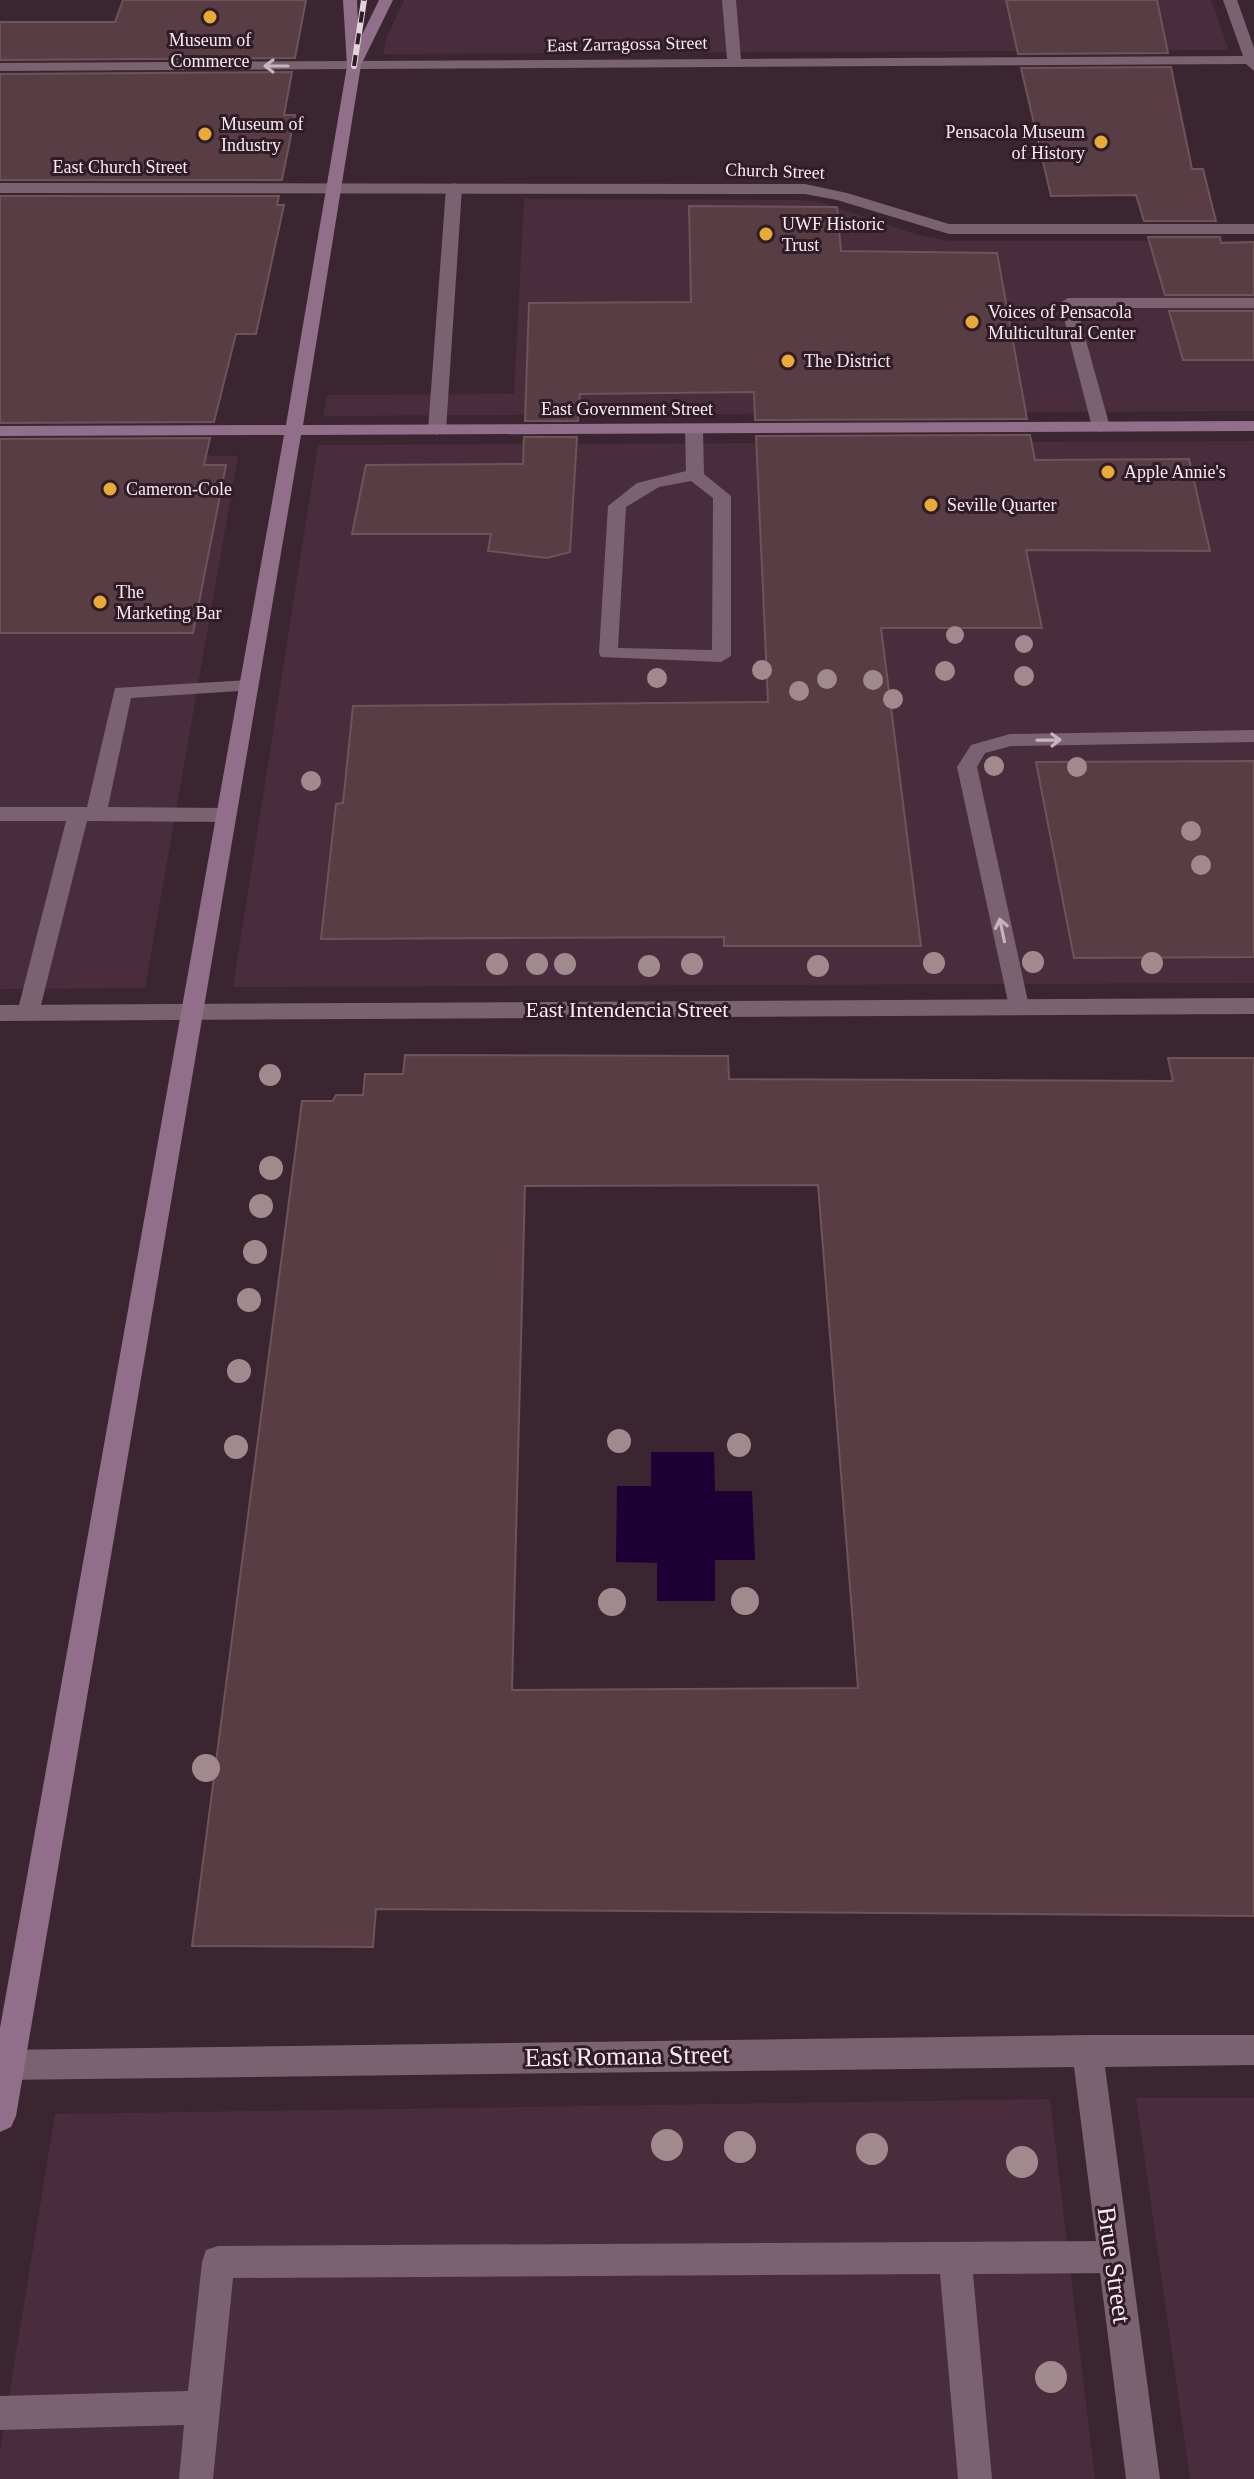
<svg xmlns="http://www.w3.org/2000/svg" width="1254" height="2479" font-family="Georgia,serif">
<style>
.built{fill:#492d3d}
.water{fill:#200034}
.building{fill:#583e44;stroke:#6e5359;stroke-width:2;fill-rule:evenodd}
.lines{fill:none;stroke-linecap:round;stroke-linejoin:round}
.lane{fill:#7b6270;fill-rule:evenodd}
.street{fill:#7b6270;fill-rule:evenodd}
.secondary{fill:#916f8a;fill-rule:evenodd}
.rail-casing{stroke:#e3d3db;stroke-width:6}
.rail{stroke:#301c27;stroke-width:4;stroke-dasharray:11;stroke-linecap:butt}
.tree{fill:#a2898d}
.oneway{stroke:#c7b4be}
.poi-dot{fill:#e9ab38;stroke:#301c27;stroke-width:3}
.labels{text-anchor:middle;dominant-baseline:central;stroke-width:6;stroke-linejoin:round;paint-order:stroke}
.far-poi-label{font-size:18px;fill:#f9eaf2;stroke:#301c27;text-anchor:start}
.far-street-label{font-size:18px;fill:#f9eaf2;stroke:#301c27}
.street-label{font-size:22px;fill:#f9eaf2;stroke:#301c27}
.near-street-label{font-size:26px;fill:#f9eaf2;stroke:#301c27}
</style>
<rect width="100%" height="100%" fill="#3a2531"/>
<!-- built -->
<g class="built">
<polygon points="404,0 1211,0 1229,50 383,54 386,39"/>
<polygon points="524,199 802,200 820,202 918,235 950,241 1254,241 1254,411 323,416 327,395 514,394"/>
<polygon points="1254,441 1254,983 233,987 318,445"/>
<polygon points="137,454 238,456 145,988 0,989 0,455"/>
<polygon points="1136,2098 1254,2098 1254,2479 1190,2479"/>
<polygon points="1050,2099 1095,2479 0,2479 0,2451 55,2114"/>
</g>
<!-- water -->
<polygon class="water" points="651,1452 714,1452 715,1491 752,1491 755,1560 715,1560 715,1601 657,1601 657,1563 616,1562 617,1486 651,1486"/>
<!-- building -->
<g class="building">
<polygon points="123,0 306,0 295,58 0,60 0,22 115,22"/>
<polygon points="1006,0 1157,0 1168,53 1018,54"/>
<polygon points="1171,67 1192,169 1203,169 1216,221 1144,221 1136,195 1051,196 1021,68"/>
<polygon points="292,72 284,115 295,115 282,180 0,180 0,74"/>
<polygon points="0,196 279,196 277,205 284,205 256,334 236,334 214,422 0,423"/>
<polygon points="689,206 837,207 841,251 997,253 1027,419 755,420 754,392 580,394 578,421 525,421 529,303 691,302"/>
<polygon points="1148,237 1220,237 1221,243 1254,242 1254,295 1165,295"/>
<polygon points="1169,311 1254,311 1254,360 1183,360"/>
<polygon points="1030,435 1035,460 1189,459 1210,551 1026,550 1042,628 881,628 921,946 724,946 724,937 321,939 336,804 343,803 353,706 768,702 756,436"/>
<polygon points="524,437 577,437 570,552 547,558 488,551 491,534 352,534 366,465 523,464"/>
<polygon points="210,438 204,465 226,465 193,633 0,633 0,439"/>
<polygon points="1254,761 1254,957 1074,958 1036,762"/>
<path d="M405 1055 728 1056 729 1079 1173 1081 1168 1058H1254V1916L376 1909 373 1947 192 1946 302 1101H333L336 1095H363L365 1074H403ZM818 1185 858 1688 512 1690 525 1186Z"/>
</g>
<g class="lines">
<!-- lane -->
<g class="lane">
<polygon points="454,183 462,188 446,430 437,435 428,430 446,188"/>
<polygon points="1068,298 1254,298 1254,308 1077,308 1110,427 1101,432 1092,427 1060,303"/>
<path d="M694 424 703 429 704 474 731 496V656L721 662 601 657 599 653 608 506 637 483 686 471 685 429ZM691 481 713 498 712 650 618 648 626 507 659 487Z"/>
<polygon points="248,680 255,682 258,686 255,690 131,698 108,807 226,808 236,815 226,822 87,821 39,1013 36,1018 20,1018 17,1013 66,821 0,821 0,807 87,807 115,688"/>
<polygon points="1254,730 1254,742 1011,746 985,753 977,767 1029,1006 1026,1011 1010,1011 957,767 971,745 1010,734"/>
<polygon points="1114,2241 1126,2245 1130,2257 1126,2269 1114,2273 973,2274 992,2479 958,2479 940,2274 233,2278 213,2479 179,2479 184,2425 0,2430 0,2396 188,2391 202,2262 206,2250 218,2246"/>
</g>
<!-- street -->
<g class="street">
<polygon points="722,0 736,0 741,59 1243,56 1223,0 1237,0 1254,48 1254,71 1246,64 0,71 0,63 727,59"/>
<polygon points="0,183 805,184 847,193 949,224 1254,224 1254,234 949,234 837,200 805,194 0,193"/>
<polygon points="1254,998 1254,1014 0,1021 0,1005"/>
<polygon points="1087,2035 1254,2035 1254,2065 1105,2067 1160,2479 1126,2479 1074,2067 0,2080 0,2050"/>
</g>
<!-- secondary -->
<polygon class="secondary" points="343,0 357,0 359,41 379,0 393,0 361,65 303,425 1254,421 1254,431 301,435 16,2116 11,2127 0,2132 0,2028 284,435 0,436 0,426 286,425 347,66"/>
<!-- rail casing -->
<g class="rail-casing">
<polyline id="rail" points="354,66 364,0"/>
</g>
<!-- rail -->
<use href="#rail" class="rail"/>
</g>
<!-- trees -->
<g class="tree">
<circle cx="955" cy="635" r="9"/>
<circle cx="1024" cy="644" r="9"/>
<circle cx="762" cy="670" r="10"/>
<circle cx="945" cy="671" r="10"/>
<circle cx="1024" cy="676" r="10"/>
<circle cx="657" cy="678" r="10"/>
<circle cx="827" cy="679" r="10"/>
<circle cx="873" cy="680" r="10"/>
<circle cx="799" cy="691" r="10"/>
<circle cx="893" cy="699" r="10"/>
<circle cx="994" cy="766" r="10"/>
<circle cx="1077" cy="767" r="10"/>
<circle cx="311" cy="781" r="10"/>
<circle cx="1191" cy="831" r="10"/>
<circle cx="1201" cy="865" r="10"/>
<circle cx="1033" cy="962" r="11"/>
<circle cx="934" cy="963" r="11"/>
<circle cx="1152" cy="963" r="11"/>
<circle cx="497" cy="964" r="11"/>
<circle cx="537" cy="964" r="11"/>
<circle cx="565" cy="964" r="11"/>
<circle cx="692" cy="964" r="11"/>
<circle cx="649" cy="966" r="11"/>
<circle cx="818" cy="966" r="11"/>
<circle cx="270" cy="1075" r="11"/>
<circle cx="271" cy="1168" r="12"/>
<circle cx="261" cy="1206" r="12"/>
<circle cx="255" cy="1252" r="12"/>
<circle cx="249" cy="1300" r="12"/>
<circle cx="239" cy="1371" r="12"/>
<circle cx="619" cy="1441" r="12"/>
<circle cx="739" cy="1445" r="12"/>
<circle cx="236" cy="1447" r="12"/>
<circle cx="745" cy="1601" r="14"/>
<circle cx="612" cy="1602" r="14"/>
<circle cx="206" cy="1768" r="14"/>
<circle cx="667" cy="2145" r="16"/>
<circle cx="740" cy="2147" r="16"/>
<circle cx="872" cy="2149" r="16"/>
<circle cx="1022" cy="2162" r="16"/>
<circle cx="1051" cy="2377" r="16"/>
</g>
<!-- one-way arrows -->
<defs><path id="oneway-shaft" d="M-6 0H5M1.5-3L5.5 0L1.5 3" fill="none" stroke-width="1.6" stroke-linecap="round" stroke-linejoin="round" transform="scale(2)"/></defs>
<g class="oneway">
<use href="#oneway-shaft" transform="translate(276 66) rotate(180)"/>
<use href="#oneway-shaft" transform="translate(1049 740) rotate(-1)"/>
<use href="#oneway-shaft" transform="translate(1002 930) rotate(-102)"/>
</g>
<!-- markers -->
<g class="poi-dot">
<circle cx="210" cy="17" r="8"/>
<circle cx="205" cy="134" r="8"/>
<circle cx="1101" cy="142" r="8"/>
<circle cx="766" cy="234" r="8"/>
<circle cx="972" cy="322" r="8"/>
<circle cx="788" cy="361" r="8"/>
<circle cx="1108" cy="472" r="8"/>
<circle cx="110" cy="489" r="8"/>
<circle cx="931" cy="505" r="8"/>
<circle cx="100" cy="602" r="8"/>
</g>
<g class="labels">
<!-- far-poi labels -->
<g class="far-poi-label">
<text x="210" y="40" text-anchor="middle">Museum of<tspan x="210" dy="21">Commerce</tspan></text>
<text x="221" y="124">Museum of<tspan x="221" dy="21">Industry</tspan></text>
<text x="1085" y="132" text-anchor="end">Pensacola Museum<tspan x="1085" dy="21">of History</tspan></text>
<text x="782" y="224">UWF Historic<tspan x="782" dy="21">Trust</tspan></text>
<text x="988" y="312">Voices of Pensacola<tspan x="988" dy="21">Multicultural Center</tspan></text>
<text x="804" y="361">The District</text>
<text x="1124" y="472">Apple Annie's</text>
<text x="126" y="489">Cameron-Cole</text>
<text x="947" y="505">Seville Quarter</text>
<text x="116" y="592">The<tspan x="116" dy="21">Marketing Bar</tspan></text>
</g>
<!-- far-street labels -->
<g class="far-street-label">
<text transform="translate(627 44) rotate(-1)">East Zarragossa Street</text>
<text x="120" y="167">East Church Street</text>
<text transform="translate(775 171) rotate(2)">Church Street</text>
<text x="627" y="409">East Government Street</text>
</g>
<!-- street labels -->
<g class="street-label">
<text x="627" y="1009">East Intendencia Street</text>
</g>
<!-- near-street labels -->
<g class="near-street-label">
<text transform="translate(627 2056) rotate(-1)">East Romana Street</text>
<text transform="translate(1114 2265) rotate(82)">Brue Street</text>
</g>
</g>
</svg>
